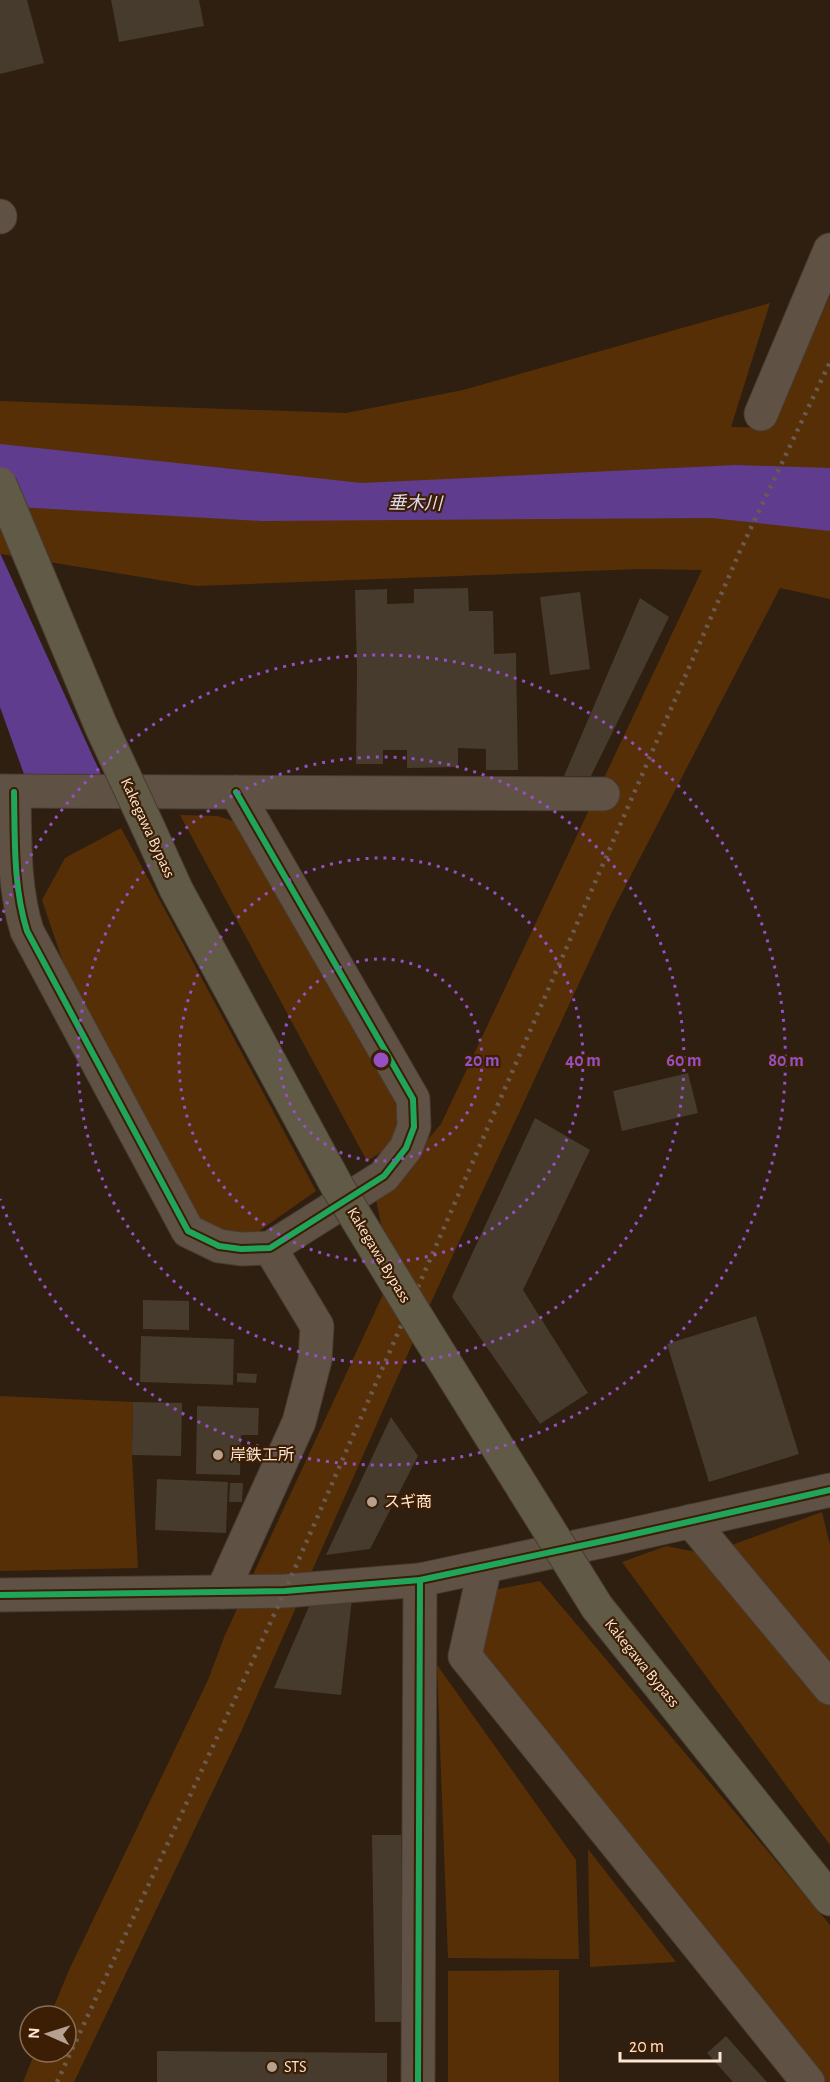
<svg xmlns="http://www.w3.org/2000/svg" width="830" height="2082" font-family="'Alegreya Sans','Noto Sans JP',sans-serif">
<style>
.green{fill:#572f07}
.water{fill:#603c8e}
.building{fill:#463b2c}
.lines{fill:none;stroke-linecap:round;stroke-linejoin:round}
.minor-casing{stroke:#483b30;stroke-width:35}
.highway-casing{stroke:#483b30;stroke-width:35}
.minor{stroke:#605145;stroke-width:33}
.highway{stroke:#615a46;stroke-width:33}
.rail{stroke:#6a5b50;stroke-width:4.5;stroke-dasharray:3 6;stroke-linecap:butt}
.highway-bridge-casing{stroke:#483b30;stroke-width:35;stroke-linecap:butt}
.highway-bridge{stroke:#615a46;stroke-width:33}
.cycleway-casing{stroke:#3b1e03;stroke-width:10}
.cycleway{stroke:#20a55d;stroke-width:6}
.ring{fill:none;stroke:#9551c3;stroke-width:3;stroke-dasharray:3 6}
.poi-dot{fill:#b6a08f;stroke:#3b1e03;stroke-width:2}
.labels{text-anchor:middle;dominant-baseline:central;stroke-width:4.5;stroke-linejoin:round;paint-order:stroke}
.street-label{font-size:16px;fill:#ffe6d3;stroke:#3b1e03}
.poi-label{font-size:16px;fill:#ffe6d3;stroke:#3b1e03;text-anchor:start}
.water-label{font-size:18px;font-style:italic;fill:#e2dbf4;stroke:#3b1e03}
.centre{fill:#9551c3;stroke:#3b1e03;stroke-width:3}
.ring-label{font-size:18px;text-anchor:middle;font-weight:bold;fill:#9551c3;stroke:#3b1e03;stroke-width:4.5;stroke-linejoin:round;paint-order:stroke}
</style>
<rect width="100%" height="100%" fill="#2e1f10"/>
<!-- green -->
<g class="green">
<polygon points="830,296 830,599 780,588 613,910 421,1324 241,1732 74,2082 23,2082 35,2052 66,2052 66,2016 50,2016 69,1970 208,1680 225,1635 392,1275 376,1200 441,1124 702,570 640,569 196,586 0,554 0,401 346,413 463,390 770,303 731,427 772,428"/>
<polygon points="180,815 218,816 238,823 392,1093 399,1118 389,1147 367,1161"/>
<polygon points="121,828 316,1191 252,1236 202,1224 65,968 42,900 65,858"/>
<polygon points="0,1396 133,1402 132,1455 138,1568 0,1571"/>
<polygon points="822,1512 830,1545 830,1845 622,1562 666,1546 707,1554"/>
<polygon points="540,1581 830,1925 830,2082 801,2082 465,1656 493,1590"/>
<polygon points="437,1665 576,1860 579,1959 448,1958"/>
<polygon points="588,1849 676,1962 590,1967"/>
<polygon points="559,1970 559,2082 448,2082 448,1971"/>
</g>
<!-- water -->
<g class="water">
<polygon points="0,444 362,483 736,465 830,468 830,531 712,518 262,521 0,506"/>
<polygon points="0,553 109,792 30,791 0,707"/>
</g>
<!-- building -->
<g class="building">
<polygon points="0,0 27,0 44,63 0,74"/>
<polygon points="111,0 199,0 204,26 119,42"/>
<polygon points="468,588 469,611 493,611 494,654 516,653 518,770 486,770 486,749 458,748 458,767 407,768 407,750 383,750 383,764 356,764 357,671 355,590 387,589 387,604 414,603 414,589"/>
<polygon points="580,592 590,669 550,675 540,597"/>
<polygon points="640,598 669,617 591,776 564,776"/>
<polygon points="688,1073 698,1113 622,1131 613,1091"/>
<polygon points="535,1118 590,1150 523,1290 588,1393 540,1424 452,1297"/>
<polygon points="143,1300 189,1301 189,1330 143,1329"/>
<polygon points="756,1316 799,1454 709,1482 667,1344"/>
<polygon points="141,1336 234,1339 233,1385 140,1382"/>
<polygon points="237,1373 257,1374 256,1383 237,1382"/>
<polygon points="133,1402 182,1403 181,1456 132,1455"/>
<polygon points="197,1406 259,1408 258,1435 241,1435 240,1475 196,1474"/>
<polygon points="391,1417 418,1456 370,1549 326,1555"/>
<polygon points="157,1479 228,1482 226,1533 155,1530"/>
<polygon points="230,1483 243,1483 242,1502 229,1502"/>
<polygon points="352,1599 341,1695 274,1688 310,1604"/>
<polygon points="372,1835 401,1835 404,2022 375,2022"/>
<polygon points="726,2036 767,2082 733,2082 707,2053"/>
<polygon points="157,2051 387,2053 387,2082 157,2082"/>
</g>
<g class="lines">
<!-- minor casing -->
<g class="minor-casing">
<g id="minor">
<polyline points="0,216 0,217"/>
<polyline points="761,414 830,250"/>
<polyline points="0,791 603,794"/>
<path d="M14 792C15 838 13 886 27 931L188 1231 219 1246 241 1249 270 1248 384 1176 406 1148 414 1127 413 1099 236 792"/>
<polyline points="691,1521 830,1688"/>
<polyline points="485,1567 465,1656 808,2082"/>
<polyline points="222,1592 299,1422 315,1360 317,1326 270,1248"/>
<polyline points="0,1595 285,1591 420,1580 617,1538 830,1490"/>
<polyline points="418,2082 420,1580"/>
</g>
</g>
<!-- highway casing -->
<g class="highway-casing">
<g id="highway">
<polyline points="148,827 176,889 337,1186"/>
<polyline points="597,1607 830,1899"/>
</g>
</g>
<!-- minor -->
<use href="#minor" class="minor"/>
<!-- highway -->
<use href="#highway" class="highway"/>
<!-- rail -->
<polyline class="rail" points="57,2082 285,1591 740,551 830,362"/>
<!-- highway-bridge casing -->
<g class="highway-bridge-casing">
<g id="highway-bridge">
<polyline points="0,484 101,726 148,827"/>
<polyline points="337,1186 421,1324 597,1607"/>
</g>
</g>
<!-- highway-bridge -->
<use href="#highway-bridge" class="highway-bridge"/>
<!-- cycleway casing -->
<g class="cycleway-casing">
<g id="cycleway">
<path d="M14 792C15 838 13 886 27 931L188 1231 219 1246 241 1249 270 1248 384 1176 406 1148 414 1127 413 1099 236 792"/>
<polyline points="0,1595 285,1591 420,1580 617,1538 830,1490"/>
<polyline points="418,2082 420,1580"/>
</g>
</g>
<!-- cycleway -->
<use href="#cycleway" class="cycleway"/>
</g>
<!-- distance rings -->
<g class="ring">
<circle cx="381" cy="1060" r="101"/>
<circle cx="381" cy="1060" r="202"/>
<circle cx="381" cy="1060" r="303"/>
<path d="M0 921A405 405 0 1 1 0 1199"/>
</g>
<!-- markers -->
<g class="poi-dot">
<circle cx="218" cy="1455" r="6"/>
<circle cx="372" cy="1502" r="6"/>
<circle cx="272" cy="2067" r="6"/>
</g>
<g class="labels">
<!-- street labels -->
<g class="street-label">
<text transform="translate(148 828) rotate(65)">Kakegawa Bypass</text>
<text transform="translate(379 1255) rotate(59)">Kakegawa Bypass</text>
<text transform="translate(642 1663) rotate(51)">Kakegawa Bypass</text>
</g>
<!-- poi labels -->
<g class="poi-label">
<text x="230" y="1455">岸鉄工所</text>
<text x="384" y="1502">スギ商</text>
<text x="284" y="2067">STS</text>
</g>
<!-- water labels -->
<g class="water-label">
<text transform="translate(415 504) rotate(1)">垂木川</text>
</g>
</g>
<circle cx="381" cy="1060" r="9" class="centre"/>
<g class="ring-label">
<text x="482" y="1066">20 m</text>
<text x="583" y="1066">40 m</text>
<text x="684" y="1066">60 m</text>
<text x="786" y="1066">80 m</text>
</g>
<!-- north arrow -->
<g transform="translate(48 2034) rotate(273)"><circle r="28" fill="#3b1e03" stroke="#896e56" stroke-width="1.5"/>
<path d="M0-4.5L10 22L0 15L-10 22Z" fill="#b6a08f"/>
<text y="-9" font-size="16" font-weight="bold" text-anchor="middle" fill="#ffe6d3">N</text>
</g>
<!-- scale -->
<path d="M620 2052v9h100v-9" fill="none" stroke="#ffe6d3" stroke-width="3"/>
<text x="629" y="2052" font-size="18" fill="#ffe6d3" stroke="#3b1e03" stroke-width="4.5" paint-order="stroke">20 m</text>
</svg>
